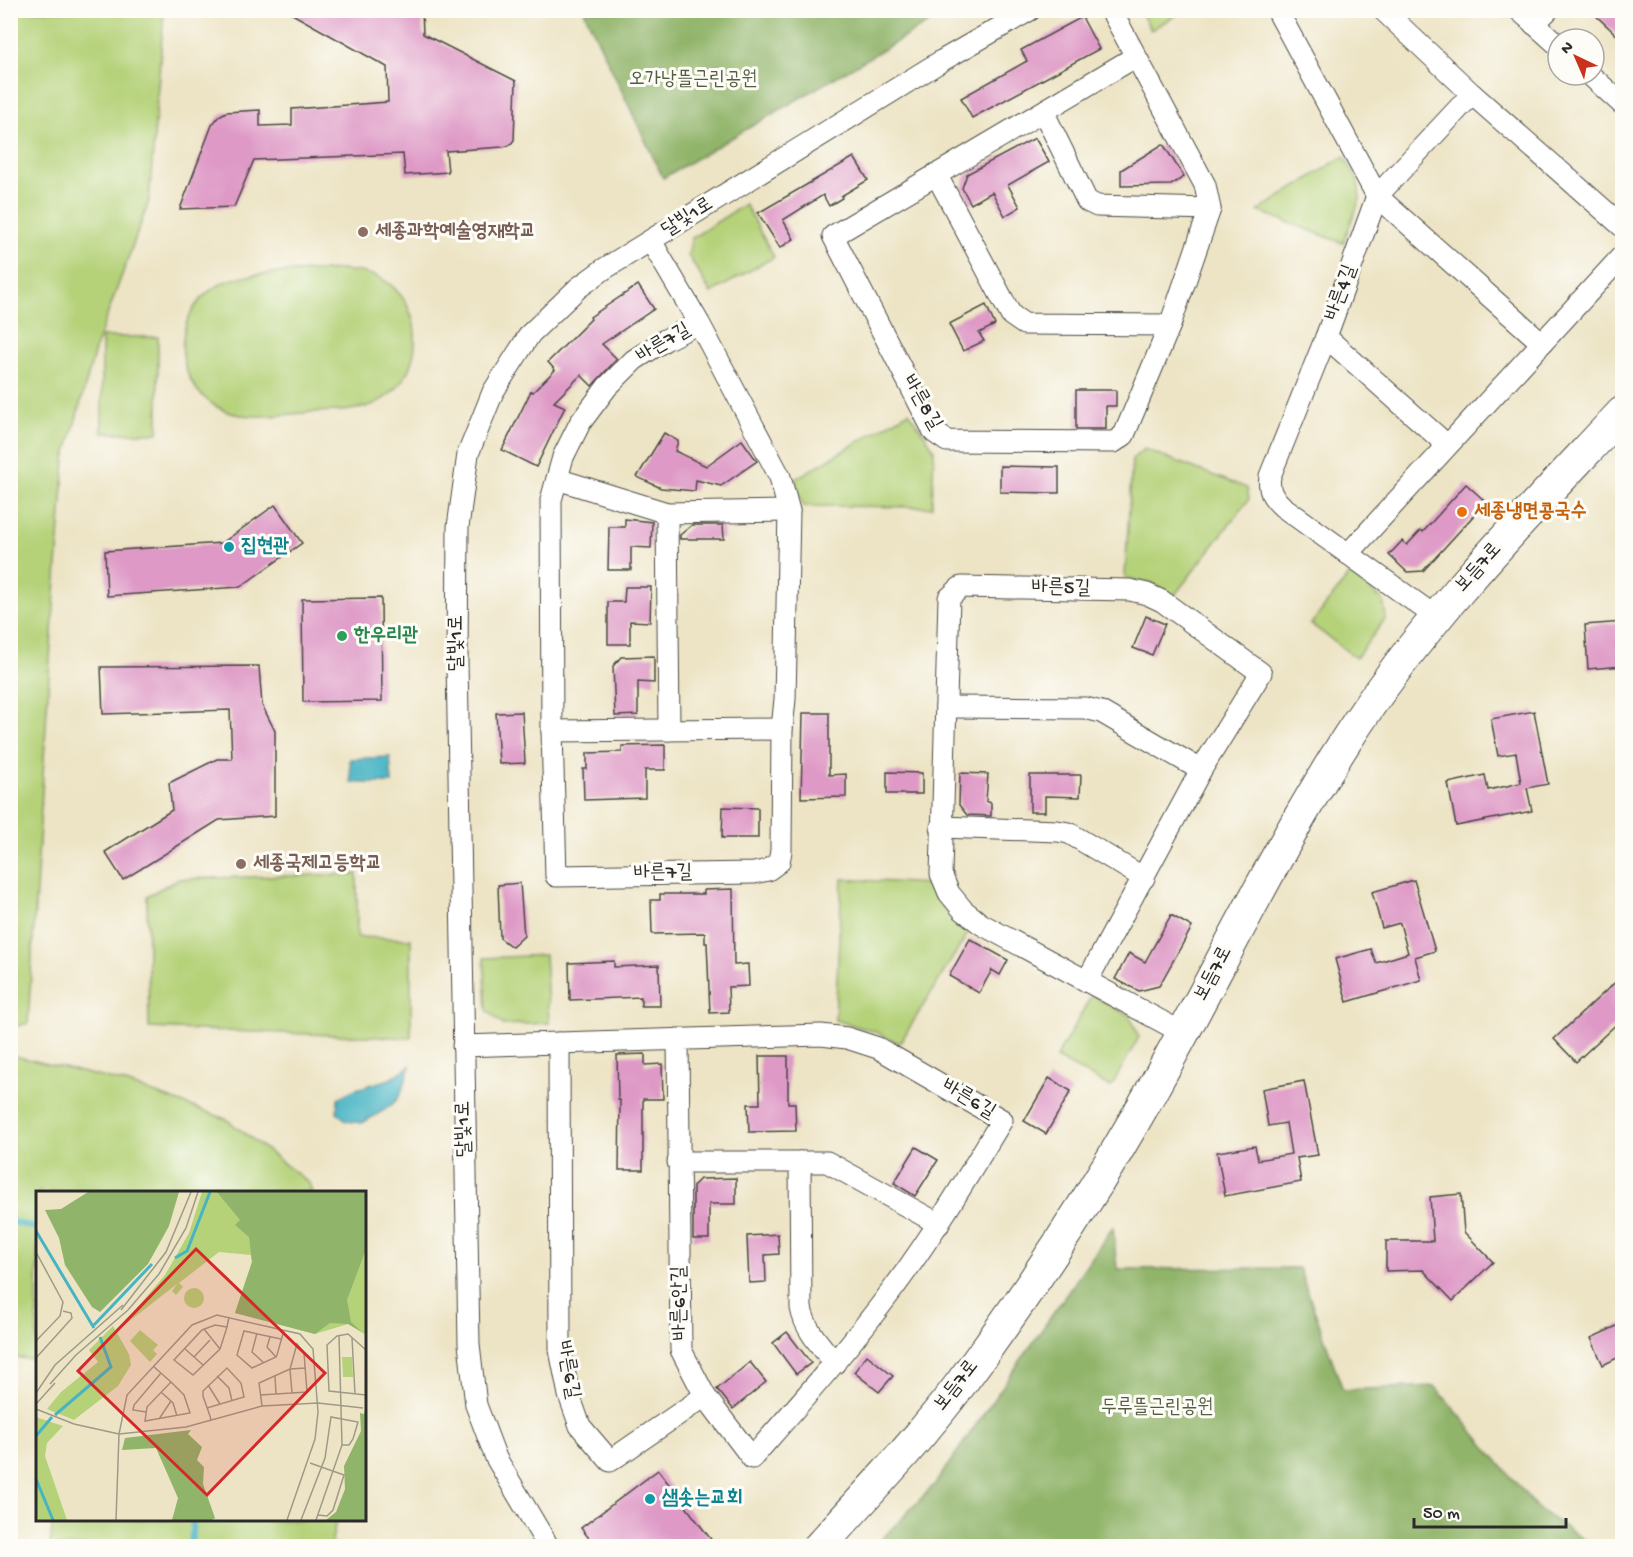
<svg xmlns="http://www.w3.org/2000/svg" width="1633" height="1557" font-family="'Gochi Hand','Poor Story',sans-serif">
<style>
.green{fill:#b5d279;stroke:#707e52;stroke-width:1.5}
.forest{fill:#90b469;stroke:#5e704a;stroke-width:1.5}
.water{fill:#47b4c4;stroke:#397078;stroke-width:1.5}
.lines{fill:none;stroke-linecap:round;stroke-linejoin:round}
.stream{stroke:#47b4c4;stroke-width:6}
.building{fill:#de99c6}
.street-casing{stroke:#484742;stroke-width:23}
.secondary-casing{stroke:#484742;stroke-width:34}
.street{stroke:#fff;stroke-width:21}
.secondary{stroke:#fff;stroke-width:32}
.education-dot{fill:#8d6e63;stroke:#fdfcf7;stroke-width:2}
.food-dot{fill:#e8710a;stroke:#fdfcf7;stroke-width:2}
.culture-dot{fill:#0f9aa8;stroke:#fdfcf7;stroke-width:2}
.leisure-dot{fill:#2e9e5b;stroke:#fdfcf7;stroke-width:2}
.labels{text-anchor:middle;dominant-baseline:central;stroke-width:6;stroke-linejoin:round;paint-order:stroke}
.park-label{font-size:20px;fill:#545d42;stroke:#fdfcf7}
.street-label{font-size:20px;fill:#2b2b2b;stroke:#fdfcf7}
.education-label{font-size:20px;font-weight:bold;fill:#785e54;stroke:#fdfcf7;text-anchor:start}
.food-label{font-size:20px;font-weight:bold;fill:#c56008;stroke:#fdfcf7;text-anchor:start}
.culture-label{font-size:20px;font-weight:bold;fill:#0d838f;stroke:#fdfcf7;text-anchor:start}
.leisure-label{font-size:20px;font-weight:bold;fill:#27864d;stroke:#fdfcf7;text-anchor:start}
.inset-river{fill:none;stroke:#47b4c4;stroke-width:3}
.inset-road{fill:none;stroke:#9f9a87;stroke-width:1.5}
.view{fill:#d62828;fill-opacity:0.15;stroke:#d62828;stroke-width:3}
.inset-edge{fill:none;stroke:#2b2b2b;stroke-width:3}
</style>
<rect width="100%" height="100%" fill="#fdfcf7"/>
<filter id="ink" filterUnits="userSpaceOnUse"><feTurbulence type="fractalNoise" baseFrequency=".0167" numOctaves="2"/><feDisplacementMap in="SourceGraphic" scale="12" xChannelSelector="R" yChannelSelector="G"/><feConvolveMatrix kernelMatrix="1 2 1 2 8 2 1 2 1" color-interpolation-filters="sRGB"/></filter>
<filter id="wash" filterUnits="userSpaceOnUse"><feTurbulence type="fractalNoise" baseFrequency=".008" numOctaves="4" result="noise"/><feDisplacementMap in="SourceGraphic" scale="24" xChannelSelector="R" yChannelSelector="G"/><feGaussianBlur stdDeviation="1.35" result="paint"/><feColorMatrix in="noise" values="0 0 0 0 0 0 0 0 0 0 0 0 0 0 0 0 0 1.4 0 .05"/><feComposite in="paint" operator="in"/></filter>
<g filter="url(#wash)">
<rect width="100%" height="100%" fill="#ede4c5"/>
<!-- green -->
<g class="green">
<polygon points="10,11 164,11 149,201 97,343 65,459 50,659 28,1023 11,1028"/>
<polygon points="1140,11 1183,11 1151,30"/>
<polygon points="1344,156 1358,181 1360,199 1343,243 1258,211"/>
<polygon points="745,204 774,257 711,293 688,255 692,238"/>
<path d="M340 270C355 271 367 272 380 278 423 300 427 364 390 394 385 398 377 403 371 405 353 412 331 411 312 412 287 414 260 419 235 414 221 411 206 401 197 390 186 375 181 357 183 339 185 315 201 293 223 283 246 271 312 272 340 270Z"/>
<rect x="102" y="337" width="56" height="96"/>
<polygon points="909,412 934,449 932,507 803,506 795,479"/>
<polygon points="1144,449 1247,488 1249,499 1174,596 1152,583 1125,578 1132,459"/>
<polygon points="1350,574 1383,600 1386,618 1356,658 1311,624"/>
<polygon points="357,874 357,937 411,939 411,1038 149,1028 147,896 178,879"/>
<path d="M842 879 929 884C941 906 948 916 970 930L900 1043 873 1031 835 1020Z"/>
<polygon points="545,955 549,1023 503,1025 487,1010 484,958"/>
<polygon points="1092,995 1130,1016 1139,1037 1111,1087 1056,1058"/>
<polygon points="11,1055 126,1083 226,1119 309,1183 312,1192 38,1192 37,1360 11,1357"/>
<polygon points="53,1520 336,1520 331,1546 50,1546"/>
</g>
<!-- forest -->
<g class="forest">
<polygon points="584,11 949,11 663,178"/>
<polygon points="1113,1227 1117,1269 1299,1268 1343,1390 1435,1386 1537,1508 1593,1546 875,1546 935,1484"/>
</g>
<!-- water -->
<g class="water">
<polygon points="390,757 392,783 351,783 350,759"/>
<path d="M410 1066C400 1105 395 1104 362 1123L347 1121 337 1112 338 1098 353 1090 390 1079Z"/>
</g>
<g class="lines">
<!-- stream -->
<g class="stream">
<polyline points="10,1221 38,1229"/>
<polyline points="191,1546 193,1520"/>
</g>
</g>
<g id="blocks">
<!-- building -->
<g class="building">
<polygon points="285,10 422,10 423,34 516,81 514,140 510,145 503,147 446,151 448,172 405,175 403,154 254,160 234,207 180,209 212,125 219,116 226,112 260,110 260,126 292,125 292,109 388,102 387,67"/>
<polygon points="1590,10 1623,10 1623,41"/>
<polygon points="1082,17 1099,49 972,118 961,98 1027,61 1021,50"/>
<polygon points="1035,138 1049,162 1008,185 1020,207 1005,216 992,192 971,204 962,188 967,174"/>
<polygon points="1163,144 1184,177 1171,185 1121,186 1121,170"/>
<polygon points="854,157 868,180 841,196 842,198 829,206 823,195 783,220 794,239 780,248 758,213"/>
<polygon points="638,285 654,309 602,344 617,359 592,386 581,375 554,402 565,407 536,467 502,450 531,391 533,392 555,370 548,362 591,319 590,317"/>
<polygon points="986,305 995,325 979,333 984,341 963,351 949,324"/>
<polygon points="1076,390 1116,390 1116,406 1106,406 1106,429 1076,429"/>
<polygon points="664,433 678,441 675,451 706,466 742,440 757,461 721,486 696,480 695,491 661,488 637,477"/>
<polygon points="1000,466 1059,467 1059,493 1000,492"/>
<polygon points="1466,484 1486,502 1423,571 1407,572 1389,555 1402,541 1407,545 1421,530 1423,532"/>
<polygon points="275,505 302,543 240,587 107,596 105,551 222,543"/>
<polygon points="625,519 652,522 651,548 631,547 631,570 608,570 609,527 625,527"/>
<polygon points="692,525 723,525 724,539 680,539 680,535"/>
<polygon points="625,587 651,587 650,622 630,621 630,644 608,644 608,602 624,602"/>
<polygon points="381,598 382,701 303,702 302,599"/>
<polygon points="1146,616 1165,624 1152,655 1133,648"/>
<polygon points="1623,622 1623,666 1588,669 1585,625"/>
<polygon points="654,656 654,683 638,682 638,715 615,716 613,666 621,657"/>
<polygon points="259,666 262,705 275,731 275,816 219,820 123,880 105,852 172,810 169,783 217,759 232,759 230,710 103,714 101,667"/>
<polygon points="1534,711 1548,784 1527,788 1532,811 1456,826 1448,783 1485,775 1488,790 1521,783 1516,753 1498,756 1491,719"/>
<polygon points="522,712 525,763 499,764 496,713"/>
<polygon points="803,713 829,713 829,775 846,774 846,797 801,798"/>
<polygon points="665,745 665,770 645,770 645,798 584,800 583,769 587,769 587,753 622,752 622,746"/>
<polygon points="887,772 922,773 922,794 887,794"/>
<polygon points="960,773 988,774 986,801 991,803 991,816 967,815 959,805"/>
<polygon points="1030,775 1081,775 1080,797 1045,796 1045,812 1030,812"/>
<polygon points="723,807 758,808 758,838 722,838"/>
<polygon points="1414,880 1435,951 1415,957 1421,980 1347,1002 1335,959 1371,949 1376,963 1408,953 1400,923 1382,928 1372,892"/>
<polygon points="520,883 524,936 512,947 500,938 498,885"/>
<polygon points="733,889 734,965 748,964 749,986 728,987 729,1012 710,1013 707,943 705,943 705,933 652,934 651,900 660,900 660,894 704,894 704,890"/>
<polygon points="1171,915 1192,927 1159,986 1139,991 1115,979 1129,953 1145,962"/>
<polygon points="970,939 1008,960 1000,975 992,970 979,993 949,976"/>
<polygon points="614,961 614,967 659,965 660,1006 641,1006 641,997 570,1000 569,963"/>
<polygon points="1623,975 1623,1018 1576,1062 1554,1039"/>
<polygon points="645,1054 645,1065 662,1064 663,1099 643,1099 643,1170 619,1170 620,1100 618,1100 617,1055"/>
<polygon points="759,1056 788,1056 788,1103 795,1103 796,1131 749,1132 748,1104 760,1104"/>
<polygon points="1049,1078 1071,1091 1046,1134 1024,1121"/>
<polygon points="1304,1081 1318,1155 1297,1158 1301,1182 1225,1196 1217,1152 1255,1146 1258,1160 1291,1154 1286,1123 1268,1126 1262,1089"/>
<polygon points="916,1147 938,1160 915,1196 894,1183"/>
<polygon points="736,1178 736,1204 709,1204 709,1239 693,1239 693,1186 700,1179"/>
<polygon points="1461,1194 1464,1232 1493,1262 1453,1301 1423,1270 1386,1271 1386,1241 1433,1241 1430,1197"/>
<polygon points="778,1234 779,1254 765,1255 766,1282 749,1283 747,1236"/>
<polygon points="1623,1323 1623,1355 1603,1365 1591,1338"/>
<polygon points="787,1332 811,1363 796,1374 773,1343"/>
<polygon points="867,1355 893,1376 879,1392 854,1372"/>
<polygon points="750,1362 766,1382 733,1409 717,1389"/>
<polygon points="658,1470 716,1546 595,1546 581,1528"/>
</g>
</g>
</g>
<g filter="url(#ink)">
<use href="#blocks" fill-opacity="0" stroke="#484742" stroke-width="1.5"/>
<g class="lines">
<!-- street casing -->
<g class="street-casing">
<g id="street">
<polyline points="1111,10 1205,185 1210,209 1170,325 1124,435 1114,442 947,441 934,432 833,236 1135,57"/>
<polyline points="1277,10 1377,196 1542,343"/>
<polyline points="1383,10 1472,94 1622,226"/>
<polyline points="1519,10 1558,45"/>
<polyline points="1534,24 1548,10"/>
<polyline points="1590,75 1622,104"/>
<polyline points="1044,113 1087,201 1097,206 1210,209"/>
<polyline points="936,174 1011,315 1024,324 1170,325"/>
<polyline points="651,241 699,323 780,477 789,511 785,699 782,729 781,851 779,862 768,870 754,873 556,876 552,731 551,500 563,457 580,423 607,387 634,360 665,340 699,323"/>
<polyline points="1326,337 1447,445"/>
<polyline points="557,479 667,513 789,511"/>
<polyline points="667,513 669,730"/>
<polyline points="1348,554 1622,256"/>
<path d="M1436 617 1283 507C1272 497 1268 491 1270 476L1326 337 1377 196 1472 94"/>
<polyline points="946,707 1085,708 1101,712 1201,770"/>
<polyline points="552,731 782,729"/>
<polyline points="941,827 1057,831 1069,833 1144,878"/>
<polyline points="1087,981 1201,770 1261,673 1162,601 1147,594 1130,590 961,587 949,598 941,874 949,893 963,910 981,924 1183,1033"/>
<polyline points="559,1043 560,1350 569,1395 580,1426 610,1461 705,1396"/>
<path d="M463 1046 821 1035 847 1038 878 1048 1002 1120C967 1178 933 1235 893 1289 849 1348 800 1403 752 1458L705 1396 681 1350 678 1039"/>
<polyline points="678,1162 827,1162 939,1224"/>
<path d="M800 1162 801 1308C805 1330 821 1346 835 1363"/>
<polyline points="548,1546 496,1458 476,1405 469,1344 457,661 458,527 468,454 493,392 530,334 578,288 604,269 943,60 1030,10"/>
</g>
</g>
<!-- secondary casing -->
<g class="secondary-casing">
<path id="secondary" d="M820 1546C868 1493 919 1440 962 1382 1026 1296 1086 1206 1139 1113 1210 989 1270 859 1347 739 1424 619 1525 517 1622 413"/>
</g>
<!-- street -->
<use href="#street" class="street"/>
<!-- secondary -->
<use href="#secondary" class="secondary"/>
</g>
</g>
<!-- markers -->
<g class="education-dot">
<circle cx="363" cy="232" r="6"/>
<circle cx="241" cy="864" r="6"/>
</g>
<circle class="food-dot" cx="1462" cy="512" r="6"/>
<g class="culture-dot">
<circle cx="229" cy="547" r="6"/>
<circle cx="650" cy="1499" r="6"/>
</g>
<circle class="leisure-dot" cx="342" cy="636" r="6"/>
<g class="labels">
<!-- park labels -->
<g class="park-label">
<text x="693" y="80">오가낭뜰근린공원</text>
<text x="1157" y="1408">두루뜰근린공원</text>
</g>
<!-- street labels -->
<g class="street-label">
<text transform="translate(688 218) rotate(-32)">달빛1로</text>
<text transform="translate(1342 293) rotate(-70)">바른4길</text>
<text transform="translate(664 344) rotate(-31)">바른7길</text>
<text transform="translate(921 403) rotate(60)">바른8길</text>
<text transform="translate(1479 568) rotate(-48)">보듬7로</text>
<text transform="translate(1061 589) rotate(1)">바른5길</text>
<text transform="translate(457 643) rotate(-90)">달빛1로</text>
<text transform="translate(663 874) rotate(-1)">바른7길</text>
<text transform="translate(1214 974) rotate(-62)">보듬7로</text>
<text transform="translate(968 1100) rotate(31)">바른6길</text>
<text transform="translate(465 1129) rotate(-91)">달빛1로</text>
<text transform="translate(681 1303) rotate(-91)">바른6안길</text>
<text transform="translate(567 1370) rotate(80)">바른6길</text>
<text transform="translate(957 1386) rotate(-52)">보듬7로</text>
</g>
<!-- education labels -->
<g class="education-label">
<text x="375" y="232">세종과학예술영재학교</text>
<text x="253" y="864">세종국제고등학교</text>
</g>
<!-- food labels -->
<g class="food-label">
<text x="1474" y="512">세종냉면콩국수</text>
</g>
<!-- culture labels -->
<g class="culture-label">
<text x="241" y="547">집현관</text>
<text x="662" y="1499">샘솟는교회</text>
</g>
<!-- leisure labels -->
<g class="leisure-label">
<text x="354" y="636">한우리관</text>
</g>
</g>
<!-- overview -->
<g transform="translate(36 1191)">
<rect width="330" height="330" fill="#ede4c5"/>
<path d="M166 1H330V144L312 133 279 143 199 122 216 71 215 64 183 61 143 92 147 96 140 104 136 100 141 93 82 139 129 84 153 42ZM148 107a10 10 0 1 1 20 0a10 10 0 1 1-20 0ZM77 135 93 163 95 174 82 195 38 229 11 218 25 201 62 171 53 159ZM104 139 122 154 117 159 121 163 114 171 94 150ZM306 166H316L317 186H307ZM0 226 27 235 11 252 9 265 31 329H2L0 323Z" fill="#b5d279"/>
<path d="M52 1H143L133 35 112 73 64 121 56 116 29 74 23 47 9 19 25 18ZM330 1V58L311 109 315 131 326 141 312 133 294 132 279 143 199 122 216 71 213 46 199 34 204 29 181 1ZM330 215V329H290L300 321 309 298 308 275 325 240 324 222 328 223ZM155 239 152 243 166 256 161 269 168 276 167 293 179 327 176 329H136L142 307 120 257 86 259 89 247Z" fill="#90b469"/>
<path class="inset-river" d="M0 40 58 137M139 67 151 60 174 1M58 134 116 73M19 224 75 176 64 146M0 245 16 226M0 288 17 329"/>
<path class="inset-road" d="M0 61 27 111 24 125 0 150M85 119 130 61 155 1M191 136 179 134 166 139 138 169 157 184 184 158 185 155 191 136 193 126M168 138 184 158M221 142 216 161 228 172M234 146 231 156 240 166M316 147 319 203M245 148 208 140 201 164 216 177 240 166 241 164 248 139M148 157 167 174M158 166 174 149M330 166V159L312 143 301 145 291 154 293 200 330 204M0 167 36 127 35 122 27 120M117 175 135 191 148 204 154 222 109 230 111 216 135 191M181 185 193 197 196 210M239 185 240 203M14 193 40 164 92 119 123 83 150 37 162 1M172 194 184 213M125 201 137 212 141 225M0 202 19 174 87 114M224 204 271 201 268 162 261 153 254 178 256 202M0 213 19 192M226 215 223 192 254 178 269 177M171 217 208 206 205 192 191 177 167 200V205L174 225 175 229M0 218 38 233 83 243 150 236 226 215 282 212 327 217M110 221 97 219 98 214 125 182M123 228 135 210M274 272 308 284 297 319 291 325 282 324M80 329 83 243 91 204 156 134 181 124 264 143 277 158 282 221 279 248 251 329M265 329 289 267 295 226 322 231 317 248 313 254H306M280 329 306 254 303 144"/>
<path class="view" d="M160 58 289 182 171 304 42 180Z"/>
<rect width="330" height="330" class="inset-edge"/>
</g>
<!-- margin -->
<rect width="1633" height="1557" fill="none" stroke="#fdfcf7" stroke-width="36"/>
<!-- north arrow -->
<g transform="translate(1576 57) rotate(316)"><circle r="28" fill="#fdfcf7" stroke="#a9a8a5" stroke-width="1.5"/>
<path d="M0-4.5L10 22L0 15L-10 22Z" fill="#c8321e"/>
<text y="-9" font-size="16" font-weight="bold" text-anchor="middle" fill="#2b2b2b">N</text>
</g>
<!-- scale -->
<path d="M1414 1518v9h152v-9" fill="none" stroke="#2b2b2b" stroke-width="3"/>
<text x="1423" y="1518" font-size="18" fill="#2b2b2b" stroke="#fdfcf7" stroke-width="4.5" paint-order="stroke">50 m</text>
</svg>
